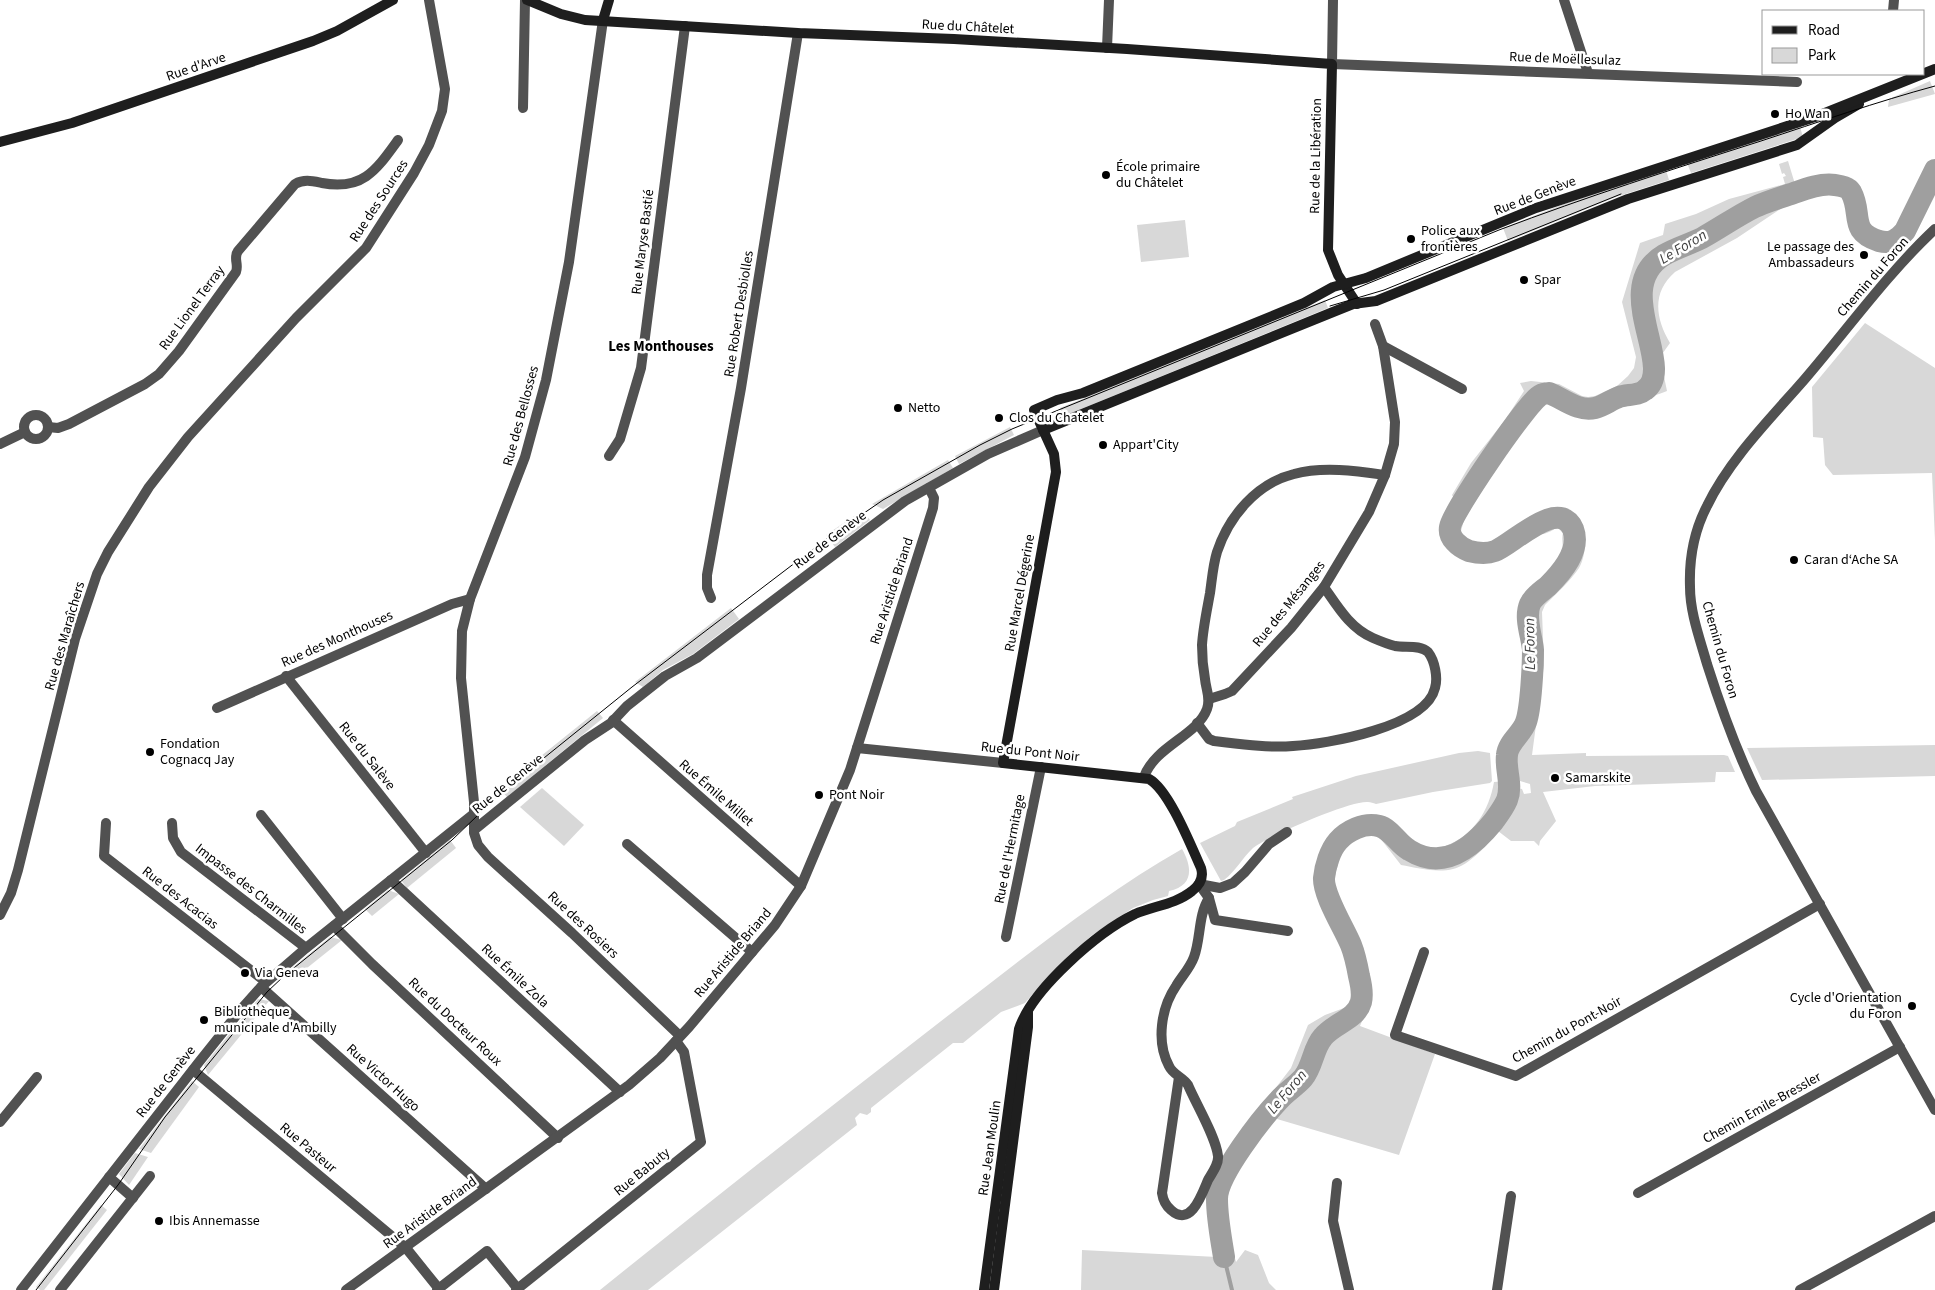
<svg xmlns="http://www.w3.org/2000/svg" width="1935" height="1290" font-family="'Source Sans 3',sans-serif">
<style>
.green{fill:#d8d8d8}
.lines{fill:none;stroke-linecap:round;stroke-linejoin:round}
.stream{stroke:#9f9f9f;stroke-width:4}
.river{stroke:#9f9f9f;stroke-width:22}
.street{stroke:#515151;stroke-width:10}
.secondary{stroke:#1e1e1e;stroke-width:10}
.tram{stroke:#000;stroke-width:1}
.poi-dot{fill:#000;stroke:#fff;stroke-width:2}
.labels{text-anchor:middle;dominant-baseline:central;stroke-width:5;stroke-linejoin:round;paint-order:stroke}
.street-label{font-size:14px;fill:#000;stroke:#fff}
.poi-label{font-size:14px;fill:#000;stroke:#fff;text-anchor:start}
.water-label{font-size:15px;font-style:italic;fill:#404040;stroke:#fff}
.neighbourhood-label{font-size:15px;font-weight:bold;fill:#000;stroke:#fff}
</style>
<rect width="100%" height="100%" fill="#fff"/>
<!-- green -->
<g class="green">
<polygon points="1930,81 1935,94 1888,107 1889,99"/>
<polygon points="1800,127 1803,137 1691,173 1687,163"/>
<path d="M1788 161 1795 184 1806 181 1810 192 1791 202 1737 238 1675 272C1652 292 1655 318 1670 343L1660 357 1667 391C1651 397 1589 419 1576 415 1565 412 1554 404 1544 399L1498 464 1464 520 1461 531C1464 541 1477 545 1487 543 1506 538 1521 518 1540 512 1547 510 1556 508 1563 509 1588 514 1589 551 1579 568 1572 579 1555 595 1545 605L1542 612 1544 665 1532 755 1586 753V756L1724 755 1728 756 1735 772H1716L1715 782 1595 786 1543 792 1556 821 1540 841 1539 846 1534 841H1511L1498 831C1489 844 1468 866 1453 869 1437 873 1417 868 1401 865L1380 838 1369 834 1362 836 1351 843 1340 856 1331 892 1359 944 1367 974 1368 1007 1360 1026 1435 1054 1399 1155 1277 1119 1274 1116C1286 1104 1302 1091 1310 1076 1326 1050 1318 1033 1354 1022 1358 1015 1362 1009 1364 1001 1370 970 1350 936 1338 908 1335 899 1328 889 1328 880 1327 870 1339 845 1346 839 1353 832 1364 827 1374 828 1389 830 1399 853 1416 859 1425 862 1439 865 1449 862 1474 854 1511 814 1513 787L1522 789 1524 794 1531 793 1530 784 1520 781 1518 776 1517 756 1516 762 1511 763C1512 747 1522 740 1528 726 1533 715 1531 700 1533 689 1534 681 1537 674 1537 667 1538 649 1528 622 1534 607 1536 601 1542 596 1546 592 1561 576 1580 559 1579 535 1579 529 1575 523 1570 519 1543 493 1506 561 1468 547 1463 545 1457 539 1455 534 1450 515 1527 418 1541 398L1532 395 1455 500 1452 495 1471 463 1505 420 1524 391 1520 383 1531 381 1559 384 1582 396 1588 397 1595 396 1617 386 1628 376 1634 368 1636 357 1622 302 1640 243 1663 235 1665 224 1696 214 1729 199 1785 184 1783 177 1786 176 1784 173 1782 174 1779 164Z"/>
<polygon points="1666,170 1669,180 1616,197 1508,241 1503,228 1564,204"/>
<polygon points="1185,220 1189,257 1141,262 1137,225"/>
<polygon points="1325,300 1328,308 1064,416 1060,408"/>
<polygon points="1865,323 1935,368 1935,540 1932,473 1833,475 1825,465 1823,438 1813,437 1812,387"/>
<polygon points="1010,427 1014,435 959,464 955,456"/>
<polygon points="948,460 953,468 883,509 872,504"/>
<polygon points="863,510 870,520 835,547 826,535"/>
<path d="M1556 521C1586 525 1566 559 1555 572L1552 567C1555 563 1560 558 1562 553 1564 545 1561 540 1563 533L1557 527C1551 532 1542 536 1534 534L1529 537 1528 534Z"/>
<polygon points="731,608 739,619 693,654 663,670 643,687 635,682"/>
<polygon points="597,711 603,718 507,797 500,789"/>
<polygon points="1935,745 1935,776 1762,780 1747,748"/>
<path d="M1478 751 1490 753 1492 781 1490 783 1433 792 1376 804C1373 803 1371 802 1368 802 1351 800 1268 836 1253 848 1242 858 1236 871 1224 880L1221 881 1200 843 1235 826 1237 822 1293 799 1292 797 1356 776 1459 753Z"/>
<path d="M1506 781C1506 787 1505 794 1502 800 1489 825 1453 864 1422 852 1403 844 1392 814 1369 818L1368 815C1397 814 1401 836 1423 847 1430 850 1438 848 1445 846 1474 836 1489 810 1494 782Z"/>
<polygon points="542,788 584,825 564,846 520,807"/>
<polygon points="450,840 456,848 407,888 401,880"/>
<path d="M1182 849C1193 868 1193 886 1169 891L1168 896 1153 900 1133 908 1091 936 1052 972 1025 1003 1001 1012 963 1043H953L871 1108V1112L867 1115 860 1113 855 1118 857 1125 648 1290H600C714 1198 829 1108 945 1018 1022 959 1098 897 1182 849Z"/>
<polygon points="388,890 399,894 372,916 365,909"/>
<polygon points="330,937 342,940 292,980 286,973"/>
<polygon points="258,999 269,1001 208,1075 204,1065"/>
<polygon points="1352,1005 1315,1036 1307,1061 1297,1077 1286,1089 1274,1098 1221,1173 1215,1183 1213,1192 1211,1192 1210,1184 1226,1160 1224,1155 1291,1068 1308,1025 1325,1015"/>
<polygon points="192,1081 199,1087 151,1153 139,1149"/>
<polygon points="135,1153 148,1157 129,1185 119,1174"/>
<polygon points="101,1205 107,1210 44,1290 40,1290 36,1287"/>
<polygon points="1082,1250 1217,1257 1221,1257 1233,1251 1236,1262 1245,1250 1258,1255 1269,1283 1276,1290 1081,1290"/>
</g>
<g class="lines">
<!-- stream -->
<polyline class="stream" points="1224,1257 1232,1290"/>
<!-- river -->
<path class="river" d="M1224 1257C1221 1238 1217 1218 1217 1199 1217 1175 1262 1118 1279 1100 1286 1092 1296 1086 1303 1078 1313 1066 1313 1048 1323 1037 1334 1023 1356 1020 1361 1002 1363 994 1361 984 1359 976 1357 965 1355 955 1351 945 1344 928 1323 895 1324 878 1325 867 1330 850 1338 841 1347 831 1364 822 1379 826 1391 829 1398 844 1409 850 1443 871 1471 849 1493 822 1498 815 1503 809 1507 800 1513 784 1505 771 1507 755 1508 742 1522 734 1526 722 1531 708 1533 664 1533 650 1532 636 1524 618 1530 604 1533 597 1542 591 1548 586 1562 572 1581 550 1573 529 1559 496 1512 545 1495 551 1487 554 1477 553 1469 551 1459 547 1448 538 1450 527 1452 512 1524 408 1538 397 1543 393 1543 394 1549 393 1564 399 1578 412 1595 408 1603 406 1611 400 1619 397 1627 394 1638 396 1645 390 1677 367 1609 288 1664 255 1676 248 1690 244 1702 238 1720 228 1737 216 1755 207 1766 202 1779 198 1791 194 1805 189 1820 183 1835 185 1841 186 1848 187 1851 192 1863 214 1848 231 1879 241 1891 244 1897 240 1905 231L1935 170"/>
<!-- street -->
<g class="street">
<polyline points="1333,0 1332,64 1797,82"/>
<polyline points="1564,0 1588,73"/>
<polyline points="1893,11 1894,0"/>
<polyline points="603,20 569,262 546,380 525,457 470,599 462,631 461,678 474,802 474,833 478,845 488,857 572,933 680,1036"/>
<polyline points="1107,48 1109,0"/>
<polyline points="523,108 525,0"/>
<path d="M1935 229C1887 274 1847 330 1804 380 1770 419 1729 460 1707 506 1694 531 1689 559 1690 587 1690 613 1700 639 1707 664 1721 708 1736 750 1756 791L1935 1110"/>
<polyline points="1383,346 1462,389"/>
<circle cx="36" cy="427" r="12"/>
<path d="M48 427 58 428 69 424 145 384 159 374 179 351 236 272C239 264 233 258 238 251L295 184C304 179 312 181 322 183 363 191 377 169 398 140"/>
<polyline points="0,444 25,432"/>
<polyline points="609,456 620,439 641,368 685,26"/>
<polyline points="711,598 707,588 707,575 741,388 798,33"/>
<polyline points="286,676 426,853"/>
<polyline points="1209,699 1225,694 1232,691 1291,628 1324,587 1369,512 1385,475 1394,444 1395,422 1383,346 1375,324"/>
<polyline points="217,708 452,604 470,599"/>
<polyline points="613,720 801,886"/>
<path d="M1197 723 1209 739 1214 741C1240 744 1267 748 1293 746 1327 744 1426 727 1435 688 1438 678 1435 661 1428 652 1420 644 1405 648 1395 646 1387 644 1380 641 1373 638 1350 628 1338 607 1324 587"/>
<polyline points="857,748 1003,763"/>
<path d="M1144 777C1155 746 1197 736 1207 709 1211 698 1206 690 1205 679 1203 668 1202 657 1202 645 1203 628 1207 610 1210 593 1212 579 1213 565 1217 552 1229 516 1257 483 1294 474 1323 466 1357 471 1385 475"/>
<polyline points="261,815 343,919"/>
<polyline points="106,823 104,856 266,982"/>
<polyline points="172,823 173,838 181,852 306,948"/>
<polyline points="474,830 585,740 611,723 627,706 665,676 697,658 905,501 988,454 1043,430"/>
<polyline points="627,844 752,952"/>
<polyline points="391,880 620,1092"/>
<polyline points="1199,884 1209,898 1215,920 1288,931"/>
<polyline points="1199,884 1220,888 1233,883 1245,872 1269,844 1287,832"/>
<polyline points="0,915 11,893 18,870 75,639 97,574 108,552 149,487 188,437 296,318 366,248 414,173 429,145 442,111 445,89 429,0"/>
<polyline points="334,926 372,964 558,1138"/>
<polyline points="1006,937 1041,767"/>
<polyline points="1424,952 1395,1035 1516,1076 1820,904"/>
<polyline points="261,987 486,1189"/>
<polyline points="193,1070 406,1248 439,1289"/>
<path d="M1179 1077 1162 1193C1163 1200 1166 1206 1171 1210 1191 1228 1202 1194 1208 1180 1212 1173 1219 1164 1218 1156 1216 1137 1196 1104 1188 1085 1183 1077 1173 1075 1169 1066 1156 1042 1161 1008 1176 986 1182 976 1190 968 1194 957 1201 938 1198 915 1209 898"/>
<polyline points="0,1122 37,1077"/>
<polyline points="109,1177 133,1198"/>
<polyline points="1337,1183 1333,1221 1349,1290"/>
<polyline points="1638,1193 1900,1047"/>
<polyline points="21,1290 199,1062 243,1007 261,987 306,948 475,813"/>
<polyline points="60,1290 150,1176"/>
<polyline points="346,1290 629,1085 660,1058 689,1027 775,925 801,886 850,770 933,508 934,498 929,488"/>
<polyline points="437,1290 487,1251 518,1289"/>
<polyline points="516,1290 701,1142 684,1052 676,1041"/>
<polyline points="1497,1290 1511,1196"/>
<polyline points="1800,1290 1935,1216"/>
</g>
<!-- secondary -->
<g class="secondary">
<polyline points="527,0 561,14 585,20 798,33 954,39 1127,49 1332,64 1328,250 1338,275 1357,304"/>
<polyline points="603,20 609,0"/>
<polyline points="0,142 72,123 313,41 337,31 393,0"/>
<polyline points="1043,430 1338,310 1353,304 1376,301 1628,199 1797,145 1835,118 1859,104"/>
<path d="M984 1290 1019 1029C1032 989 1098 932 1135 914 1154 906 1176 904 1192 891 1200 885 1204 878 1201 868 1191 846 1169 790 1149 779L1003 763 1056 472 1054 454 1034 410 1057 400 1083 393 1304 303 1333 287 1366 278 1536 208 1815 117 1935 69"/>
<polyline points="994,1290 1028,1027 1028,1012"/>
</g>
<!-- tram -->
<g class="tram">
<polyline points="1330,306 1384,290 1621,194"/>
<path d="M36 1290 118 1185 165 1117 267 992 284 976 452 840 503 791 632 687 825 540 883 500 980 445 1012 429 1499 230C1586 197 1673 169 1761 141 1819 122 1876 102 1935 86"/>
</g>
</g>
<!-- markers -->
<g class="poi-dot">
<circle cx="1775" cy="114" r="5"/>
<circle cx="1106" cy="175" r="5"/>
<circle cx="1411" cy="239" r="5"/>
<circle cx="1864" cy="255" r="5"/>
<circle cx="1524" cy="280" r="5"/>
<circle cx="898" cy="408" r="5"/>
<circle cx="999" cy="418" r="5"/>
<circle cx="1103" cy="445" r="5"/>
<circle cx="1794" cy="560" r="5"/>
<circle cx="150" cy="752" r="5"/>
<circle cx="1555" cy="778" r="5"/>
<circle cx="819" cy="795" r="5"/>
<circle cx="245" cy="973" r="5"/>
<circle cx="1912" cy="1006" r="5"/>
<circle cx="204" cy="1020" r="5"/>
<circle cx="159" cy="1221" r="5"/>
</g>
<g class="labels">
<!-- street labels -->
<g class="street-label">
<text transform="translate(968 27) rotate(3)">Rue du Châtelet</text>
<text transform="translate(1565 59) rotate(2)">Rue de Moëllesulaz</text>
<text transform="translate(196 67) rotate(-19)">Rue d'Arve</text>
<text transform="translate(1316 156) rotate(-89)">Rue de la Libération</text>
<text transform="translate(1535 196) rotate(-21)">Rue de Genève</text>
<text transform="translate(379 201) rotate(-57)">Rue des Sources</text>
<text transform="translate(643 242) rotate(-83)">Rue Maryse Bastié</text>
<text transform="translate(1873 277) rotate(-49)">Chemin du Foron</text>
<text transform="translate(192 308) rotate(-54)">Rue Lionel Terray</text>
<text transform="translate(739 314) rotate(-81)">Rue Robert Desbiolles</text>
<text transform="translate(521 416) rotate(-75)">Rue des Bellosses</text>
<text transform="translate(830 540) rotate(-37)">Rue de Genève</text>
<text transform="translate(892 591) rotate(-72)">Rue Aristide Briand</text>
<text transform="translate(1020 593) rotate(-80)">Rue Marcel Dégerine</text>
<text transform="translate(1289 604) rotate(-51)">Rue des Mésanges</text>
<text transform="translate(65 636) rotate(-74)">Rue des Maraîchers</text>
<text transform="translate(337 639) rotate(-24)">Rue des Monthouses</text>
<text transform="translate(1720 650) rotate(74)">Chemin du Foron</text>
<text transform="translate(1030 752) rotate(6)">Rue du Pont Noir</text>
<text transform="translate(367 756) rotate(52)">Rue du Salève</text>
<text transform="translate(508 784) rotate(-39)">Rue de Genève</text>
<text transform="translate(716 793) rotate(41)">Rue Émile Millet</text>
<text transform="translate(1010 849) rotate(-79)">Rue de l'Hermitage</text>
<text transform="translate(251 889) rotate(38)">Impasse des Charmilles</text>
<text transform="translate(180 898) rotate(38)">Rue des Acacias</text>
<text transform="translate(583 925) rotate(43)">Rue des Rosiers</text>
<text transform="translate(733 953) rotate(-50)">Rue Aristide Briand</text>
<text transform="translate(515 976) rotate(43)">Rue Émile Zola</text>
<text transform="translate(455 1022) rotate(43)">Rue du Docteur Roux</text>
<text transform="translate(1567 1030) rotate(-29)">Chemin du Pont-Noir</text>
<text transform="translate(383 1078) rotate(42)">Rue Victor Hugo</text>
<text transform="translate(166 1082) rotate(-52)">Rue de Genève</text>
<text transform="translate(1762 1108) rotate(-29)">Chemin Emile-Bressler</text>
<text transform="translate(308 1148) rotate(40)">Rue Pasteur</text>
<text transform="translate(990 1148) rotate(-82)">Rue Jean Moulin</text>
<text transform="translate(642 1172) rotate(-39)">Rue Babuty</text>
<text transform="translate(430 1213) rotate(-36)">Rue Aristide Briand</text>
</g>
<!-- poi labels -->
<g class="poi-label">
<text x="1785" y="114">Ho Wan</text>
<text x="1116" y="167">École primaire<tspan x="1116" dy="16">du Châtelet</tspan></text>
<text x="1421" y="231">Police aux<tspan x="1421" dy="16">frontières</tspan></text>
<text x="1854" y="247" text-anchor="end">Le passage des<tspan x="1854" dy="16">Ambassadeurs</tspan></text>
<text x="1534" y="280">Spar</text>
<text x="908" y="408">Netto</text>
<text x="1009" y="418">Clos du Chatelet</text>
<text x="1113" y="445">Appart'City</text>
<text x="1804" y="560">Caran d‘Ache SA</text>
<text x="160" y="744">Fondation<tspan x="160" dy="16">Cognacq Jay</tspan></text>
<text x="1565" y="778">Samarskite</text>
<text x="829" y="795">Pont Noir</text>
<text x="255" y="973">Via Geneva</text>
<text x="1902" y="998" text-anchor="end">Cycle d'Orientation<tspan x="1902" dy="16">du Foron</tspan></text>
<text x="214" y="1012">Bibliothèque<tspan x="214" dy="16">municipale d'Ambilly</tspan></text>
<text x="169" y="1221">Ibis Annemasse</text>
</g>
<!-- water labels -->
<g class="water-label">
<text transform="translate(1683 247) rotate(-31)">Le Foron</text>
<text transform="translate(1530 644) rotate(-91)">Le Foron</text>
<text transform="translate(1287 1092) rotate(-50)">Le Foron</text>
</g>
<!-- neighbourhood labels -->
<g class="neighbourhood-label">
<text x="661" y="346">Les Monthouses</text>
</g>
</g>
<!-- legend -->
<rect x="1762" y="10" width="162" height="65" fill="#ffffff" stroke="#999999"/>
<rect x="1772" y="26" width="25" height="8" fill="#1e1e1e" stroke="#999999"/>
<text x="1808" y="35" font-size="15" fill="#000000">Road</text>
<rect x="1772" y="48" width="25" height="15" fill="#d8d8d8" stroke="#999999"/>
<text x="1808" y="60" font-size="15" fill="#000000">Park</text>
</svg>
